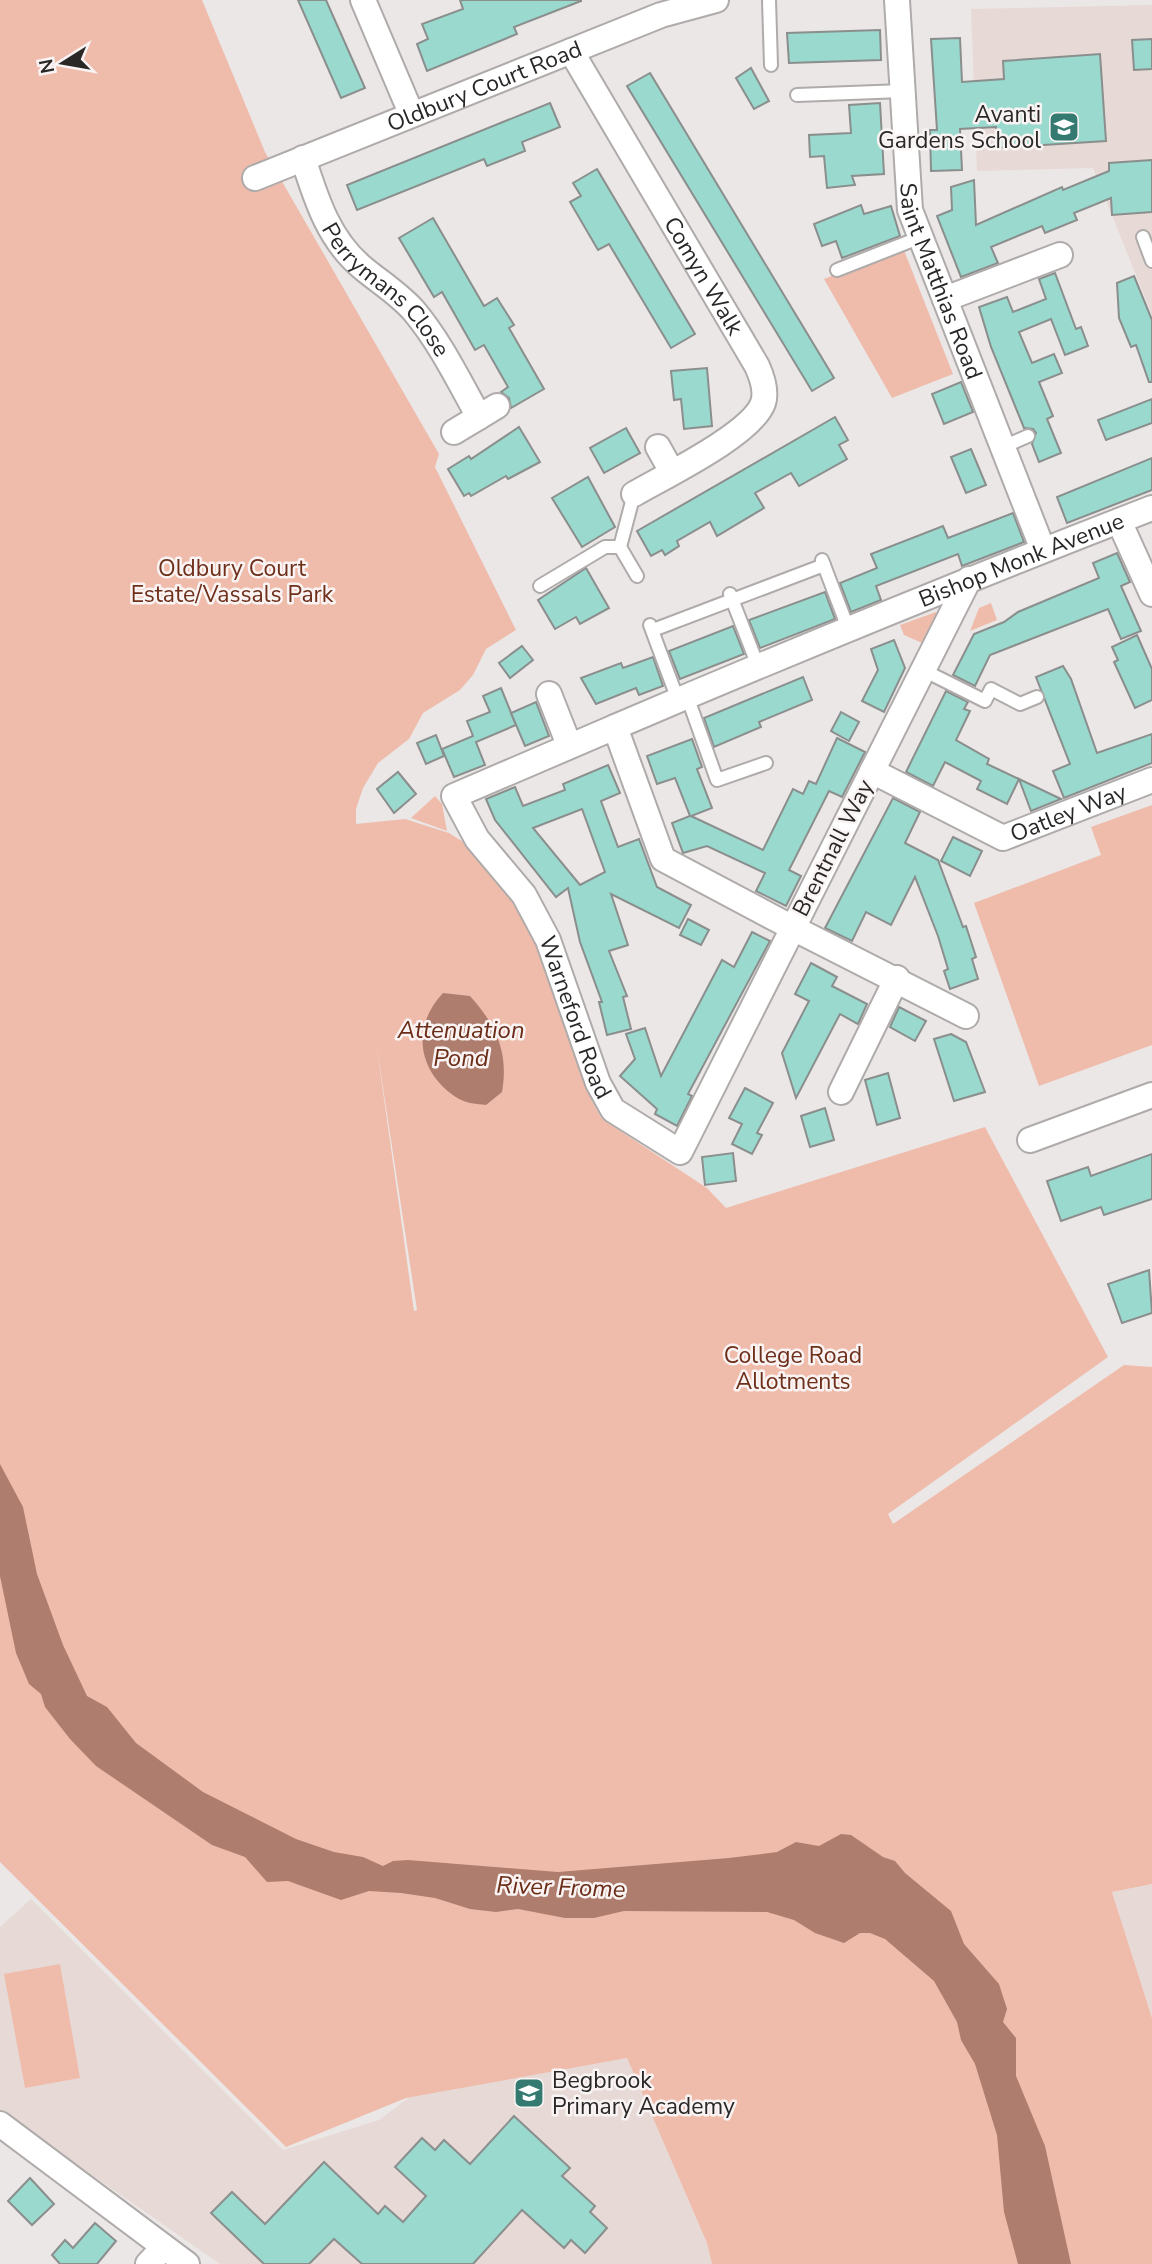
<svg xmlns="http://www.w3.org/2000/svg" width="1152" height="2264" font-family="'Nunito Sans',sans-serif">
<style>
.built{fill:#e7dad6}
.green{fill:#efbcac;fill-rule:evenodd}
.water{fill:#ae7d6d}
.building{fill:#9ad9ce;stroke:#8a8e8d;stroke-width:2;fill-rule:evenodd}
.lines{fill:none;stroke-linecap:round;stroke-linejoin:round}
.service-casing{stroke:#afabaa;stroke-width:16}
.minor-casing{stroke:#afabaa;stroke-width:28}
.service{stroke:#fff;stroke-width:12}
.minor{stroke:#fff;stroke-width:24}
.labels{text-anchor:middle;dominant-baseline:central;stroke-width:5;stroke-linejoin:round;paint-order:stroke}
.street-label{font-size:23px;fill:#292827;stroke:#f9f4f3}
.poi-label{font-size:23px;fill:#292827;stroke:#f9f4f3;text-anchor:end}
.park-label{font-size:23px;fill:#6e2f1a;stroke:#f9f4f3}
.water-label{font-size:24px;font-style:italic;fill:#6b2d18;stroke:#f9f4f3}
</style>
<rect width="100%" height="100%" fill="#ebe7e6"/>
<!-- built -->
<g class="built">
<polygon points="1152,5 1152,315 1093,168 977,171 971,9"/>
<polygon points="1152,1884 1152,2018 1112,1892"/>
<polygon points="31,1899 283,2150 379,2120 439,2075 627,2058 707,2243 712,2264 220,2264 0,2111 0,1927"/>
</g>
<!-- green -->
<g class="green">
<path d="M0 0H202L265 152 439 454 435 467 516 630 486 649 473 675 460 690 423 713 409 739 378 763 363 788 356 809V824L405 819 449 833 478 851 513 899 545 961 580 1054 591 1099 602 1119 707 1188 726 1208 985 1127 1108 1357 888 1514 893 1524 1124 1365 1152 1367V1884L1112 1892 1152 2018V2264H712L707 2243 627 2058 406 2098 286 2147 0 1862ZM376 1042 417 1310 414 1311Z"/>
<polygon points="903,248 953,374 892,398 824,279"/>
<polygon points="991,603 997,620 970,631 979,608"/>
<polygon points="936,612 941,621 929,646 904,635 900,625"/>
<polygon points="435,796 442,804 447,831 411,818"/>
<polygon points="1152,805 1152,1045 1039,1086 974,903 1101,855 1091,827"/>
<polygon points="60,1964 80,2078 25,2088 4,1974"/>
</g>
<!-- water -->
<g class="water">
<path d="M443 993 470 996C496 1025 509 1052 502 1092L486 1105C477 1104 466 1103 459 1099 418 1074 410 1028 443 993Z"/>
<polygon points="0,1464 23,1507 37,1574 63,1645 87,1696 107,1707 136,1743 203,1792 296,1839 334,1852 363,1857 383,1866 393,1861 408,1860 558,1872 729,1858 777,1852 796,1842 819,1846 841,1834 851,1835 883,1857 895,1861 905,1873 951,1911 964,1944 999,1984 1007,2009 1003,2022 1016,2038 1016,2076 1045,2146 1071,2264 1018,2264 1004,2212 997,2135 975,2064 961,2040 957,2022 934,1981 885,1939 870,1933 860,1933 844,1943 815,1933 794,1920 767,1912 624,1911 594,1918 565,1918 518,1909 496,1912 470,1909 435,1898 401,1893 369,1891 341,1900 288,1881 267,1882 245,1857 212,1845 96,1766 70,1739 45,1707 41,1694 29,1684 16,1653 0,1576"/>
</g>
<!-- building -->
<g class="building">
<polygon points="298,0 326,0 365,88 341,98"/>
<polygon points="460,0 581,0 581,1 514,27 517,34 427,71 417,44 428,39 422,24 463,9"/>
<polygon points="880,30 881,60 789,63 787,33"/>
<polygon points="960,38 962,82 1004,79 1003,61 1100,54 1106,141 997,148 996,127 960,129 962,170 931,171 930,130 937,130 931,39"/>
<polygon points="1152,39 1152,69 1134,70 1132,40"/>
<polygon points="751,68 769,101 754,109 736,78"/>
<polygon points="650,73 834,378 812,391 627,86"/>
<polygon points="550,103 560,127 522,142 525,151 487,166 484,159 357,210 347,185"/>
<polygon points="880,103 884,174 852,176 855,185 827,188 824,156 810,157 809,135 851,133 849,105"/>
<polygon points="1152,160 1152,212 1112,215 1111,198 1074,213 1077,220 1045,233 1042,226 991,247 998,263 961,277 937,216 952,210 951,187 974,180 976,225 1062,187 1063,190 1109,171 1109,163"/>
<polygon points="597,169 695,334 671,348 609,244 598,250 570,202 581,196 573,183"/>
<polygon points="861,205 864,214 891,206 900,236 842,258 836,241 822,246 814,224"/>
<polygon points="433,218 484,306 497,298 514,325 509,328 544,389 511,408 509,398 501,392 508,387 484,345 475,350 442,292 434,297 399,238"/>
<polygon points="1055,273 1076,329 1081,327 1088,346 1065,355 1051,319 1019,332 1032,363 1054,354 1062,373 1039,382 1053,416 1047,419 1061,453 1039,462 1032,444 1036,433 1033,429 1024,428 991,347 979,307 1007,297 1013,312 1046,299 1039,279"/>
<polygon points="1134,276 1152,320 1152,382 1149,382 1136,345 1131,347 1119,318 1117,283"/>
<polygon points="707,368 712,426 684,429 681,399 674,400 671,371"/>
<polygon points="961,382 973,412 944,424 932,394"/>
<polygon points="1152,399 1152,423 1106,440 1098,420"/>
<polygon points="835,417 848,440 839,445 847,459 799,486 791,473 755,493 764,508 717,536 710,522 677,541 679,546 665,555 662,550 651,556 637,531"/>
<polygon points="519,427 540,462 508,479 506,476 471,496 469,493 464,496 448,469 469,456 471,459"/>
<polygon points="626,428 640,453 604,473 590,448"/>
<polygon points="971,449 986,485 966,493 951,457"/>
<polygon points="1152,458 1152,490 1067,523 1057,497"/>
<polygon points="588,477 615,527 582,547 552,498"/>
<polygon points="1013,513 1024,542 962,566 958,554 876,586 881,600 851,612 840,583 877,568 871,554 943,526 948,538"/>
<polygon points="1117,553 1130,582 1121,586 1141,631 1121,639 1108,609 990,655 975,686 953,675 974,634 1004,622 1018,612 1099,578 1093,563"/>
<polygon points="586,568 609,608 580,624 576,617 555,629 538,600"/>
<polygon points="825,592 835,619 760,648 749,620"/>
<polygon points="733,626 744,654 680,679 669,651"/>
<polygon points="1137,635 1152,669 1152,700 1135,708 1114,662 1118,660 1112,647"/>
<polygon points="894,640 905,668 884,712 862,701 878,670 871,649"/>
<polygon points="522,646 533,660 510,678 499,663"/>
<polygon points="653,657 663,686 639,695 636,688 596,704 581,678 621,663 623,668"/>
<polygon points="1063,666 1071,679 1097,753 1152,734 1152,763 1064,798 1053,771 1070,764 1036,677"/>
<polygon points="803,677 812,700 759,722 761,727 714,747 704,718"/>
<polygon points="501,688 516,725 476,742 485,765 454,777 442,749 473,736 467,721 490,712 483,696"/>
<polygon points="946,691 968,702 964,709 970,711 956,740 989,759 987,764 1019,779 1007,804 977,789 981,781 945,762 933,786 906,772"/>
<polygon points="536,702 549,736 525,746 511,713"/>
<polygon points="841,712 859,722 849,741 831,731"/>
<polygon points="436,735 444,756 426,764 417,743"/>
<polygon points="837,738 865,752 842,797 829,791 789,870 801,876 786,906 756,891 765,873 707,846 683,853 672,823 690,816 675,778 657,784 647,756 692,739 702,767 697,769 712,808 691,816 763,850 793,789 803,794 809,781 816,784"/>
<path d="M608 765 620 793 601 801 618 847 639 839 657 887 691 905 679 928 611 894 628 945 609 951 627 996 623 997 631 1029 607 1035 599 1002H602L580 942 568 888 556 897 495 820 486 799 515 787 523 806 565 790 563 784ZM582 809 605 872 580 885 533 828Z"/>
<polygon points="398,772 416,794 394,813 377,789"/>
<polygon points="1019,779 1061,799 1031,811"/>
<polygon points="893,798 920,812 905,843 938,860 963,927 966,926 976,957 972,959 978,979 950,989 944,971 948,969 938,936 915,877 891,925 866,912 852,941 825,928"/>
<polygon points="953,837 982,851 970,876 941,861"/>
<polygon points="688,919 709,930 701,945 680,935"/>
<polygon points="752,932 770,941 688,1094 692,1096 677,1126 655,1114 657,1109 620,1076 635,1059 626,1034 645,1028 661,1076 722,960 734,967"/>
<polygon points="811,963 837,977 832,986 867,1004 858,1024 840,1014 796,1098 782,1053 809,1001 795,994"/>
<polygon points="899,1007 926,1021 915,1041 890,1027"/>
<polygon points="951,1034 966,1042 985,1092 954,1101 934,1039"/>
<polygon points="888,1073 900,1118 877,1125 865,1080"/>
<polygon points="745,1088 773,1103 757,1133 762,1135 752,1154 732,1144 742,1124 729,1118"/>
<polygon points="825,1108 834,1140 810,1147 801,1116"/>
<polygon points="733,1153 736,1181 705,1185 702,1157"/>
<polygon points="1152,1154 1152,1199 1104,1215 1101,1207 1061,1221 1047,1181 1088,1167 1091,1176"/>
<polygon points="1149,1270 1152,1313 1122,1323 1108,1284"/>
<polygon points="514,2116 570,2168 562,2176 595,2206 590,2212 607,2228 585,2253 571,2240 564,2248 522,2210 473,2264 362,2264 334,2239 309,2264 264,2264 211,2213 232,2192 265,2224 324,2162 378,2214 385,2206 403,2222 426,2196 395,2167 422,2138 435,2150 444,2140 470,2164"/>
<polygon points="30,2178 54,2204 32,2225 8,2201"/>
<polygon points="95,2223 116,2241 97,2264 60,2264 52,2255 65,2240 73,2248"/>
</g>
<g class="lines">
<!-- service casing -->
<g class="service-casing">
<g id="service">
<polyline points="769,0 771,65"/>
<polyline points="797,95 903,91"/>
<polyline points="1143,237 1152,261"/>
<polyline points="837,270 921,237"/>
<polyline points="1003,447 1028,436"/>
<polyline points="634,494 620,547 637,576"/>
<polyline points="822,560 848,628"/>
<polyline points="540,586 605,547 620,547"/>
<polyline points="730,594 758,666"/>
<polyline points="650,625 678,700"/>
<polyline points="653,630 824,565"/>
<polyline points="923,670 985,701 991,689 1020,704 1037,697"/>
<polyline points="687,696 717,780 766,763"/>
</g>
</g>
<!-- minor casing -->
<g class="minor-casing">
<g id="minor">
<polyline points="363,0 411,113"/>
<path id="s1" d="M897 0 910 210 1043 550"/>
<path id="s2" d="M571 51 757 366C762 377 767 391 763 403 752 434 665 476 634 494"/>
<path id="s3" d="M303 158C316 199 329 241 364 269 381 283 399 294 414 311 440 342 459 381 479 417"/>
<path id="s4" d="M255 178 661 15 716 0"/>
<polyline points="945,299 1060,255"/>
<polyline points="454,432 497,406"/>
<polyline points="658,447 672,472"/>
<polyline points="1119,521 1152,594"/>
<path id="s5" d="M969 579 793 928 663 859 615 727C793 651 971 578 1152 508"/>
<polyline points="549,694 569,745"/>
<path id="s6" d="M615 727 454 796 477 839 524 895 548 940 598 1083 613 1110 680 1152 793 928 966 1016"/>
<path id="s7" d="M872 771 1003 838 1152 780"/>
<polyline points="841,1092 897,978"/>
<polyline points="1030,1140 1152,1095"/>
<polyline points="0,2124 187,2264"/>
<polyline points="148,2264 163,2248"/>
</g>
</g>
<!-- service -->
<use href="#service" class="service"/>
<!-- minor -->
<use href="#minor" class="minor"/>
</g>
<!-- icons -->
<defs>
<g id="school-square" transform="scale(1.575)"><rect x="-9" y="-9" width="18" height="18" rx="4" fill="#347a70" stroke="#f9f4f3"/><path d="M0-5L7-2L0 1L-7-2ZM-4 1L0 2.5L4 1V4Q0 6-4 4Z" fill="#fff"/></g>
</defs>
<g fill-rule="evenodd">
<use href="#school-square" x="1064" y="127"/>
<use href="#school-square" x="529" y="2093"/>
</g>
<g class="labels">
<!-- street labels -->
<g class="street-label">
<text stroke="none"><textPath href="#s4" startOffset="247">Oldbury Court Road</textPath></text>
<text stroke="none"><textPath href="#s2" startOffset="261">Comyn Walk</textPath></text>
<text stroke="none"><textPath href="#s1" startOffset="287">Saint Matthias Road</textPath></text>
<text stroke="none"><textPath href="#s3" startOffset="159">Perrymans Close</textPath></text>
<text stroke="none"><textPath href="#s5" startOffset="1118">Bishop Monk Avenue</textPath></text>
<text stroke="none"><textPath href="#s7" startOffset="217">Oatley Way</textPath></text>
<text transform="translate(833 848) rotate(-63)">Brentnall Way</text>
<text stroke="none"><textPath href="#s6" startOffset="430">Warneford Road</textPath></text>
</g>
<!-- poi labels -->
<g class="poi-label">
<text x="1041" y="114">Avanti<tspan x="1041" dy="26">Gardens School</tspan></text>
<text x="552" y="2080" text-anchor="start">Begbrook<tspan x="552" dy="26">Primary Academy</tspan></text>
</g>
<!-- park labels -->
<g class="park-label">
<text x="232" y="568">Oldbury Court<tspan x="232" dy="26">Estate/Vassals Park</tspan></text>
<text x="793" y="1355">College Road<tspan x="793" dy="26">Allotments</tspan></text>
</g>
<!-- water labels -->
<g class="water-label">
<text x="461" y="1030">Attenuation<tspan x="461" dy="28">Pond</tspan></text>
<text transform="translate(561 1887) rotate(2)">River Frome</text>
</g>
</g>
<!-- north arrow -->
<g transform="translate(63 63) rotate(259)" stroke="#f9f4f3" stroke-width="5" paint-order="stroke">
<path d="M0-5L12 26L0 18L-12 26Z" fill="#292827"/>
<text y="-10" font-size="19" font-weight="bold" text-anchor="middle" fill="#292827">N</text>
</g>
</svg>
